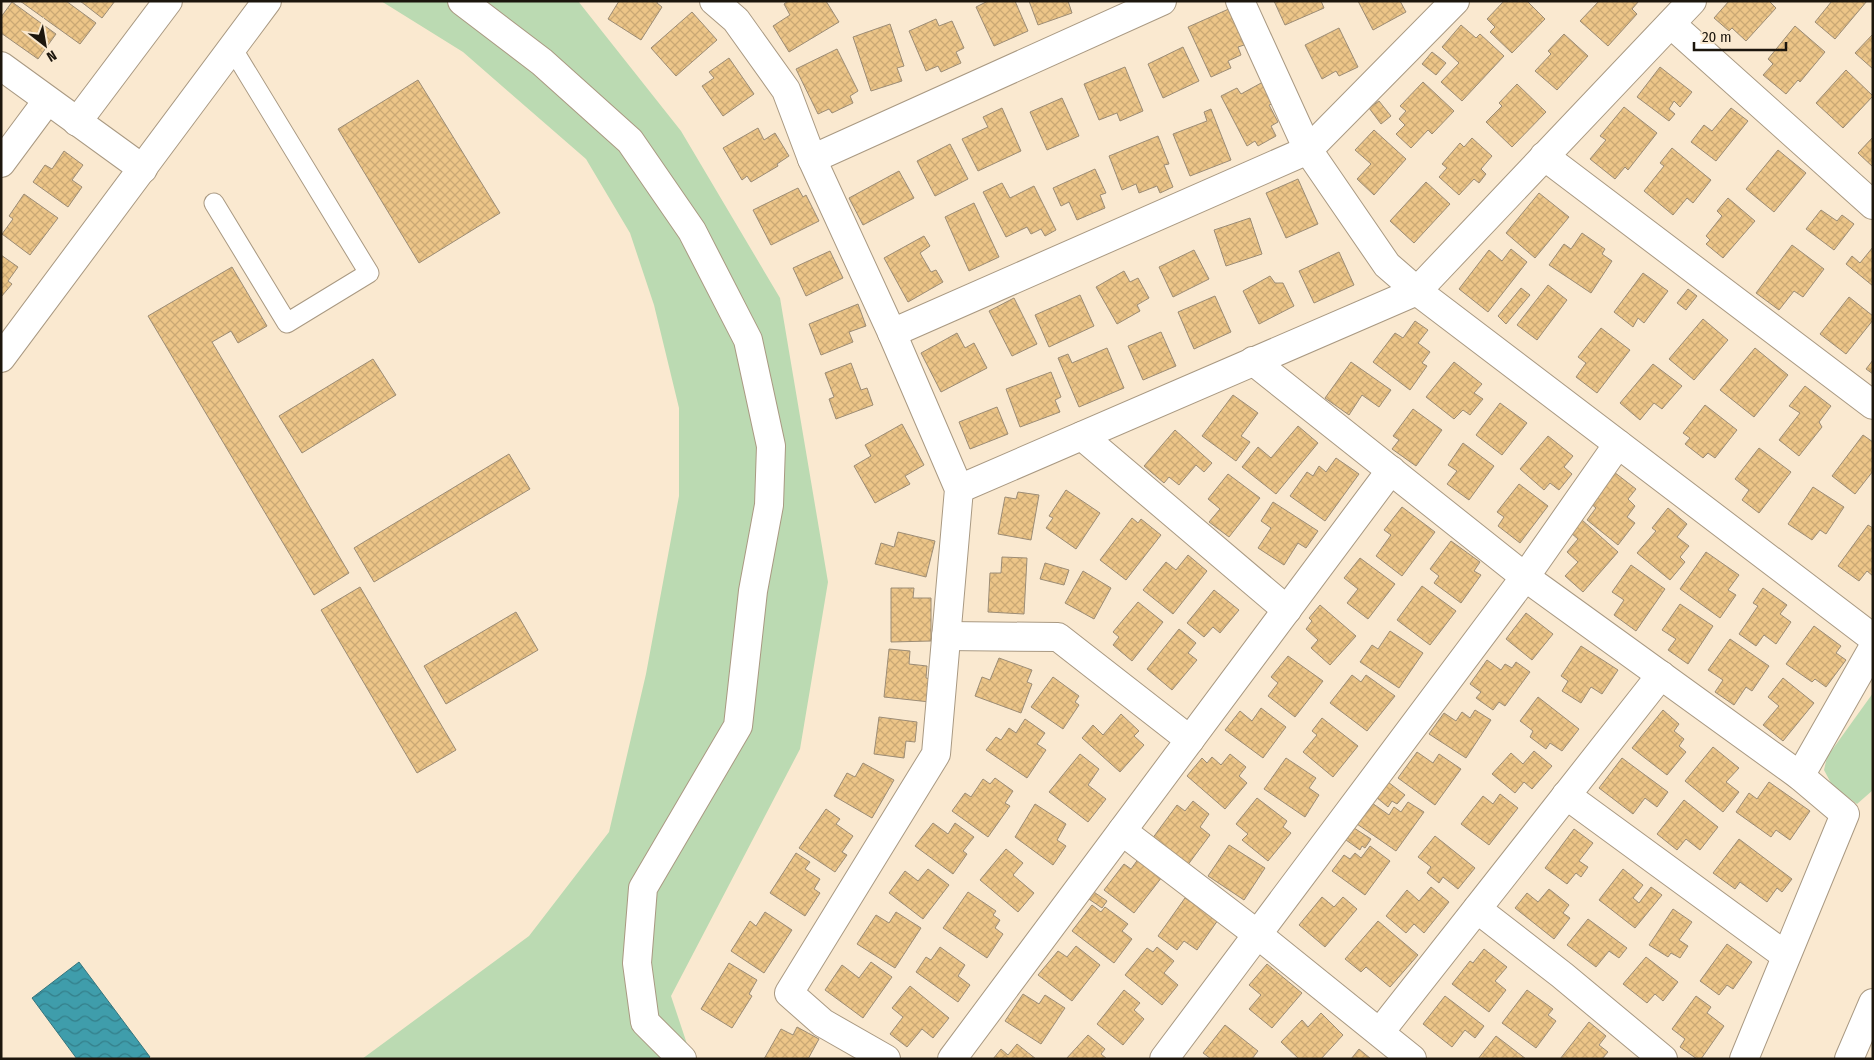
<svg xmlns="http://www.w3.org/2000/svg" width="1874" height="1060" font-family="'Fira Sans Condensed',sans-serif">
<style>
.green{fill:#bbdab2}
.water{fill:url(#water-waves);stroke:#34747c}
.building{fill:url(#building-cross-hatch);stroke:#9c8c75}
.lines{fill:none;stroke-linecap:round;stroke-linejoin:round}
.lane-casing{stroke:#a99982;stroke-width:21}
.street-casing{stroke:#a99982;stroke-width:30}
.secondary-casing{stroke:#a99982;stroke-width:30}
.lane{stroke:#fff;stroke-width:19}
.street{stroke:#fff;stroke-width:28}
.secondary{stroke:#fff;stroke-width:28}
</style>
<defs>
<pattern id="water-waves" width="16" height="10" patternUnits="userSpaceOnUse" patternTransform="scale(1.25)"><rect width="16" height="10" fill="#3f9dab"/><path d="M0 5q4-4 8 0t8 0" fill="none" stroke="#347f8a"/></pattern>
<pattern id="building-cross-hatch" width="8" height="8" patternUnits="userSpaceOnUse" patternTransform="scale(1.25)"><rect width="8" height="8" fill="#ecc588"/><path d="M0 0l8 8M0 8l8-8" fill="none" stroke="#caa874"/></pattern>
</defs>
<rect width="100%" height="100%" fill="#fae9d0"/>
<!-- green -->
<g class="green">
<polygon points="381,1 578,1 681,131 780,298 828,582 800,749 671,996 692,1059 362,1059 529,936 609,832 646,674 679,496 679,408 654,305 630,233 586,159 463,52"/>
<polygon points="1873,693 1873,790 1857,804 1832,785 1824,770 1827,757"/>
</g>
<!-- water -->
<polygon class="water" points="79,962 150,1057 148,1059 77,1059 32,998"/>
<!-- building -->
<g class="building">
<polygon points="20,1 66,1 96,23 80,44"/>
<polygon points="80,1 115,1 102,18"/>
<polygon points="619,1 658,1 657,3 662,7 641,40 608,19"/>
<polygon points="788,1 826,1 839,22 789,52 773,26 790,15 784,4"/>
<polygon points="988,1 1015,1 1028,31 994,46 976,7"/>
<polygon points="1029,1 1068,1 1072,13 1038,25"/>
<polygon points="1274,1 1321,1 1324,8 1285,25"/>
<polygon points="1358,1 1400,1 1406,12 1373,30"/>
<polygon points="1504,1 1527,1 1545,19 1512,53 1490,32 1495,27 1487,19"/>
<polygon points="1599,1 1639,1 1632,9 1637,14 1608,46 1580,21"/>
<polygon points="1729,1 1769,1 1776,8 1746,41 1732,28 1729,31 1714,18"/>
<polygon points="1832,1 1867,1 1835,39 1815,22"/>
<polygon points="12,2 56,34 38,59 1,33 1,17"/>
<polygon points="1231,8 1247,44 1238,47 1241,55 1228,61 1231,68 1211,77 1188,27"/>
<polygon points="692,12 717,40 676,76 651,48"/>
<polygon points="936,19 939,26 952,21 964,48 956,52 961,63 941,72 938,66 926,71 909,31"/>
<polygon points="890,24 904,66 897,68 902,81 871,91 853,37"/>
<polygon points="1461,25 1476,38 1480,34 1504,56 1462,101 1441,82 1459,63 1442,47"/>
<polygon points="1795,26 1825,52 1800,82 1798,80 1786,94 1763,75 1773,64 1768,59"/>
<polygon points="1339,28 1358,67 1339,76 1336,71 1322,79 1305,45"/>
<polygon points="1564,34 1588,56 1557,90 1535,71 1551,54 1548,51"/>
<polygon points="1873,34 1873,69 1855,53"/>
<polygon points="1183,47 1199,81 1163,98 1148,64"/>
<polygon points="837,49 858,91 850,96 853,103 832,113 829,109 818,114 796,69"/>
<polygon points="1432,52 1446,63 1436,75 1422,64"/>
<polygon points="729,58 754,94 723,116 702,86 714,78 709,72"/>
<polygon points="1125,67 1143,111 1120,121 1117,113 1099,120 1084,84"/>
<polygon points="1660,67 1692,92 1680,107 1674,101 1669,109 1675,114 1669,121 1637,97"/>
<polygon points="1846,70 1873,96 1843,128 1816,103"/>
<polygon points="418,80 500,213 419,263 338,129"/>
<polygon points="1263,82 1275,103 1269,105 1278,122 1271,126 1276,136 1258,146 1255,141 1247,146 1221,96 1237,88 1241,94"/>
<polygon points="1423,82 1454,111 1432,134 1428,130 1411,148 1396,134 1405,125 1399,119 1406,111 1400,106"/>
<polygon points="1517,84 1546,112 1512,147 1486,122 1502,106 1499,103"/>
<polygon points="1062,98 1079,136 1047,150 1030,112"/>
<polygon points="1379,101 1391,116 1381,124 1369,108"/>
<polygon points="1624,107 1657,133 1628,170 1625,167 1615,179 1590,159 1606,140 1600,136"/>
<polygon points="1002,108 1021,151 978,171 962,139 988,127 983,117"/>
<polygon points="1731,108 1748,121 1716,161 1691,142 1704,125 1712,131"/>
<polygon points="1211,109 1231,160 1190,176 1173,134 1207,121 1204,112"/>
<polygon points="758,128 764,140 775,133 789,156 777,164 778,166 751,182 747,176 742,180 723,148"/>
<polygon points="1374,130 1406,159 1374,195 1357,179 1371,164 1355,150"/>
<polygon points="1158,136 1169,164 1164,165 1173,187 1160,193 1157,186 1139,193 1136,184 1122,190 1109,156"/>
<polygon points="1873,137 1873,167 1858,153"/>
<polygon points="1472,138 1492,156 1481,169 1486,174 1479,183 1474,179 1459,195 1439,177 1447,168 1442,164 1460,143 1464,147"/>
<polygon points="950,144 968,179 935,196 917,161"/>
<polygon points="1672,148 1711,180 1693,203 1687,198 1673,215 1644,191 1664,166 1660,163"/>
<polygon points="1778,150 1806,173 1774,212 1746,189"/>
<polygon points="64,151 83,165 72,180 82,187 68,207 33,182 45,165 52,169"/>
<polygon points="1095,169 1106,193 1100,195 1105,208 1077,220 1069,202 1061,206 1053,188"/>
<polygon points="899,171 914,198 863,225 849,198"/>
<polygon points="1298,179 1318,224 1286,238 1266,193"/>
<polygon points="1426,182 1450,204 1414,243 1390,221"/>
<polygon points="1002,183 1010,198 1034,186 1056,230 1045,236 1041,229 1031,234 1027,227 1006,237 983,192"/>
<polygon points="798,188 803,197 806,195 819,221 771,245 753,210"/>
<polygon points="1539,193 1569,217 1535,258 1506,233"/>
<polygon points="24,194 58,218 30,255 2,234 13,219 9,216"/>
<polygon points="1728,198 1755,221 1723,258 1706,244 1710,240 1706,236 1722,216 1717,211"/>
<polygon points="974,203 999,257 969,271 945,217"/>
<polygon points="1821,210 1837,221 1842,215 1854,224 1834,250 1806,229"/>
<polygon points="1250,218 1262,254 1226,266 1214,230"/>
<polygon points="1582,233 1605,249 1602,254 1612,261 1591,293 1549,265 1564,244 1571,249"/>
<polygon points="924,236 930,246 920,253 931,272 936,270 943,282 908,302 884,258"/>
<polygon points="1792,245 1824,269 1803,297 1794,291 1779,310 1756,293"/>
<polygon points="1873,247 1873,286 1846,264 1852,256 1860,263"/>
<polygon points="1511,249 1527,262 1488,312 1459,289 1489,250 1502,261"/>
<polygon points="1194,250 1209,279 1173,297 1159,267"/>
<polygon points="830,251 843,278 806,296 793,268"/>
<polygon points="1339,252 1354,285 1314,303 1299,271"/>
<polygon points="1,255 18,267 8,281 12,284 1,297"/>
<polygon points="232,267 267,326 238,343 231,331 212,342 349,573 314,595 148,316"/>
<polygon points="1124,271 1130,282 1138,278 1149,298 1137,305 1140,311 1117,324 1096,287"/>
<polygon points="1643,273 1668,291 1644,323 1638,318 1633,327 1614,312"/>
<polygon points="1270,276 1275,283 1283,283 1294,306 1259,324 1243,291"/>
<polygon points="1548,285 1567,300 1537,340 1517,325"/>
<polygon points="1521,288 1530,295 1506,324 1498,316"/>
<polygon points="1688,289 1697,296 1686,310 1677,303"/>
<polygon points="1080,295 1094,326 1049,347 1035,315"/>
<polygon points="1215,296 1231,332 1194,349 1178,312"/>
<polygon points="1849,297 1873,316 1873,320 1846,354 1820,334"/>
<polygon points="1014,298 1037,344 1012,356 989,311"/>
<polygon points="858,304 866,326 849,332 853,342 821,355 809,324"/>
<polygon points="1703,319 1728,340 1694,380 1669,359"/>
<polygon points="1415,321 1428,330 1418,343 1430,352 1422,363 1427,366 1410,390 1373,362 1395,333 1403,338"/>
<polygon points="1601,328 1630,350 1597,393 1576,377 1586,363 1578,357"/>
<polygon points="1161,332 1176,366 1143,380 1128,346"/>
<polygon points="957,333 965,348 974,343 987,368 941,392 921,353"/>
<polygon points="1107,348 1124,388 1079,407 1058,358 1068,354 1072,363"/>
<polygon points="1755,348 1788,375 1754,417 1720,390"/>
<polygon points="373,359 396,395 302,453 279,416"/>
<polygon points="1873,360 1873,374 1866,369"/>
<polygon points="1351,362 1391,390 1379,407 1362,395 1349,415 1325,398"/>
<polygon points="1454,362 1482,384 1474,393 1483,399 1470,415 1463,410 1454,419 1426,397"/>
<polygon points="851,363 861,390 867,388 873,405 836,419 829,399 834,397 825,373"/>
<polygon points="1653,364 1682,386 1662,409 1654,403 1640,420 1620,403"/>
<polygon points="1051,372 1061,397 1055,400 1060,412 1020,427 1006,389"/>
<polygon points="1805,386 1831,406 1819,422 1822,427 1799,456 1779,440 1800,413 1789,406"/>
<polygon points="1233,395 1258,413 1241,436 1250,442 1236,461 1202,436"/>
<polygon points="1500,403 1527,423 1502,455 1476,435"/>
<polygon points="1705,405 1737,430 1715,458 1708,453 1703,458 1685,444 1690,438 1683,433"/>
<polygon points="997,407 1008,434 970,449 959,422"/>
<polygon points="1413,409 1442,430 1416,466 1392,449 1399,440 1393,436"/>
<polygon points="902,424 924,465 905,476 910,484 875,503 854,466 871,456 865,445"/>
<polygon points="1298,426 1318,443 1276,494 1242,467 1258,447 1271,458"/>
<polygon points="1175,430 1212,463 1204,472 1196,465 1179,485 1169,477 1164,483 1144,466"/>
<polygon points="1863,435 1873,442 1873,471 1855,494 1832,476"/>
<polygon points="1548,436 1573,456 1564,467 1572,474 1559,490 1550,483 1544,490 1520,469"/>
<polygon points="1463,443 1494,466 1469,500 1447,484 1457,471 1448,465"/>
<polygon points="1759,448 1791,472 1759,513 1742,500 1749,490 1735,479"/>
<polygon points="509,454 530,489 374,582 354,548"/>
<polygon points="1336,458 1359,474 1325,521 1290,496 1307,472 1313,476 1319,466 1326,472"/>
<polygon points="1614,472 1636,489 1628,499 1635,506 1627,517 1635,523 1618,545 1587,520 1596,508 1590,503"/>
<polygon points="1228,474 1260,498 1229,537 1209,522 1220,509 1208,499"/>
<polygon points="1519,484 1548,506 1520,543 1498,526 1504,517 1497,512"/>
<polygon points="1813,487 1844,507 1826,534 1820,530 1812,540 1788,524"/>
<polygon points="1066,490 1100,513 1076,549 1046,528 1053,518 1049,516"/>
<polygon points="1018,492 1039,495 1031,540 998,534 1005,497 1016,499"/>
<polygon points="1273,502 1318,531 1306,548 1298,543 1284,565 1258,548 1271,528 1261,521"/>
<polygon points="1402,507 1435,532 1402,576 1376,556 1391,535 1384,530"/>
<polygon points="1668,508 1687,524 1677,537 1689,546 1680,557 1685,562 1670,580 1637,553 1656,531 1652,528"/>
<polygon points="1132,518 1138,523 1141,519 1161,535 1126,580 1100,560"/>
<polygon points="1582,520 1618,552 1583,592 1565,576 1578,562 1567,552 1578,539 1571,533"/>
<polygon points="1868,525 1873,528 1873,576 1867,571 1859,581 1838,566"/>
<polygon points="898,532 935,541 926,577 875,564 881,543 894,547"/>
<polygon points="1451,541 1480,562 1474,571 1481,575 1461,603 1434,583 1439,576 1430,569"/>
<polygon points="1706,552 1739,575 1728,590 1736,595 1720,618 1680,589"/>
<polygon points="1188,555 1207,571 1173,614 1143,590 1166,562 1176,570"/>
<polygon points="1002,557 1027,558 1024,614 988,612 990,573 1001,573"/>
<polygon points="1360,558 1395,584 1368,619 1347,603 1358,589 1344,578"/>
<polygon points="1045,563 1069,570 1064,585 1040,579"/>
<polygon points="1631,565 1665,589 1636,631 1614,615 1624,600 1612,592"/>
<polygon points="1083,571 1111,588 1094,619 1065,603"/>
<polygon points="1422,586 1456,611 1430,645 1397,620"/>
<polygon points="360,587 456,750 417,773 321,610"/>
<polygon points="891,588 914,588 913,598 931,598 931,641 891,642"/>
<polygon points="1763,588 1787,605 1780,614 1791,622 1776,644 1764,635 1756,646 1739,634 1758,606 1753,603"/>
<polygon points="1214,590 1239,610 1220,633 1213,627 1204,637 1187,623"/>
<polygon points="1138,602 1163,622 1132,661 1113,645 1119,637 1113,632"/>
<polygon points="1680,604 1713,626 1688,664 1668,650 1676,639 1662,630"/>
<polygon points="1320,605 1356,636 1330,665 1311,648 1318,640 1306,629 1312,621 1309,618"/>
<polygon points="516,612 538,650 446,704 424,666"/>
<polygon points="1526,613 1553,634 1532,660 1506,639"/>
<polygon points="1814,626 1841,646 1836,653 1846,660 1826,687 1815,679 1812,682 1786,664"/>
<polygon points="1179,629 1196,643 1188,653 1197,660 1172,690 1147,669"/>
<polygon points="1390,631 1423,653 1399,688 1360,662 1372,645 1378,649"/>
<polygon points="1730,639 1769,666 1752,691 1746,687 1734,705 1715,692 1723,680 1708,670"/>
<polygon points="1581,646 1618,670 1602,694 1591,687 1581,703 1562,691 1568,681 1561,676"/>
<polygon points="889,649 910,651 909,664 927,666 926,678 932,679 930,702 884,697"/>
<polygon points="1288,656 1323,681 1295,717 1268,696 1278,683 1271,677"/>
<polygon points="999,658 1032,670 1027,682 1032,684 1021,713 975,696 982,677 990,680"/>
<polygon points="1487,660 1501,670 1505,664 1512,668 1516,662 1530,672 1505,706 1499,702 1493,710 1476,698 1481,692 1470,684"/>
<polygon points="1352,675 1361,682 1366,675 1395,696 1367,731 1330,703"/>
<polygon points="1053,677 1079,696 1075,702 1079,705 1063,729 1031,707"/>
<polygon points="1783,678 1814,703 1783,741 1763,725 1779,706 1768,697"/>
<polygon points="1538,697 1579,729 1562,751 1550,743 1546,749 1530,737 1533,731 1520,721"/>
<polygon points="1261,708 1286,727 1263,758 1225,730 1240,711 1252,721"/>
<polygon points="1475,710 1491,720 1466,758 1429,734 1444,713 1456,721 1462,712 1470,718"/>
<polygon points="1663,710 1679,724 1674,731 1684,739 1679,746 1686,752 1667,775 1632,748"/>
<polygon points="1121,714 1139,731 1134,736 1144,745 1120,772 1082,738 1093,725 1103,735"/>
<polygon points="879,717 917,722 915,742 906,741 904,758 874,754"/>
<polygon points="1322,718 1358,746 1333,777 1303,752 1317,735 1312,731"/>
<polygon points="1025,719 1045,733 1037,744 1046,750 1027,778 986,750 996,737 1001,740 1009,728 1016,733"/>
<polygon points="1713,747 1739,768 1726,782 1739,792 1723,812 1685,781"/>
<polygon points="1534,751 1552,766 1532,789 1524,782 1515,793 1492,774 1511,753 1523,764"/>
<polygon points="1417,752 1433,763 1439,754 1461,769 1435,805 1398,778"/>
<polygon points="1080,754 1099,769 1088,785 1106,799 1088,822 1049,792"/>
<polygon points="1230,754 1246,767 1239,776 1247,783 1225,809 1187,776 1202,758 1207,763 1212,757 1221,765"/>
<polygon points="1286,758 1316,778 1309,788 1319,795 1305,817 1264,789"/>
<polygon points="1622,758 1668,792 1657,807 1645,798 1633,814 1599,788"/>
<polygon points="863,763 894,780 872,818 834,796 847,773 855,777"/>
<polygon points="995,778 1013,791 1005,803 1010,806 988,837 952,811 965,793 971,797 983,779 990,784"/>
<polygon points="1388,782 1405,795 1397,804 1392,801 1388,807 1376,797"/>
<polygon points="1769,782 1810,811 1790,840 1776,830 1771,837 1736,812 1749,793 1757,799"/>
<polygon points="1500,794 1518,808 1489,845 1461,824 1483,796 1493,804"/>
<polygon points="1257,798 1287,821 1283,827 1291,833 1268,861 1242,840 1248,834 1236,824"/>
<polygon points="1684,800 1718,827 1700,850 1686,839 1677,850 1657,834"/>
<polygon points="1193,801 1209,814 1200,827 1210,835 1187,866 1152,839 1177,805 1185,811"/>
<polygon points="1408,802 1424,812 1396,851 1357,824 1372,803 1389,815 1394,807 1401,812"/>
<polygon points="1035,804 1066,824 1057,840 1066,846 1053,865 1015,837"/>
<polygon points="826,809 840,819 836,824 853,836 842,852 847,855 835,872 799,848"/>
<polygon points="933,823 948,834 955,823 974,837 963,851 967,854 953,874 915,846"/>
<polygon points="1354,828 1371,839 1365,848 1362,846 1360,850 1346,840"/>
<polygon points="1574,829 1593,843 1579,861 1588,867 1581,877 1576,873 1567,884 1545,868"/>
<polygon points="1435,836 1475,868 1458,889 1443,877 1439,883 1427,873 1431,867 1418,857"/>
<polygon points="1739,839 1792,879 1782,892 1777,888 1767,902 1740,882 1735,889 1713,873"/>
<polygon points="1229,845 1265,868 1244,900 1208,876"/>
<polygon points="1370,846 1390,861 1365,895 1332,871 1344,855 1350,859 1355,853 1361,858"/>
<polygon points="1006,849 1023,863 1013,875 1034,893 1018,912 980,880"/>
<polygon points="796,853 810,862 805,869 820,879 814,889 820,893 805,916 770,893"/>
<polygon points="1139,858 1162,877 1134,913 1104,890 1124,864 1131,869"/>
<polygon points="928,869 949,885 923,919 889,893 905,871 918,881"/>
<polygon points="1623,869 1643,885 1633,898 1639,903 1651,887 1662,895 1635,928 1599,900"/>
<polygon points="1431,887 1449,902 1424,933 1414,924 1406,933 1386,916 1407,890 1419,901"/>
<polygon points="1088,888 1107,901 1102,908 1083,895"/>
<polygon points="1549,889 1569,905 1563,913 1570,918 1554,939 1515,908 1527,893 1538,902"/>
<polygon points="968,892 996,911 993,915 1000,920 995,928 1003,934 987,958 943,928"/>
<polygon points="1322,897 1334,907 1343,897 1357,909 1325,947 1299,925"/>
<polygon points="1185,898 1218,920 1197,950 1184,941 1177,950 1158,936"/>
<polygon points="1092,905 1101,912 1105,907 1128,924 1122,931 1132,939 1114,963 1072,931"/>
<polygon points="1673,909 1692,922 1679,940 1688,946 1680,958 1671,953 1668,957 1649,945"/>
<polygon points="765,912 792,930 764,973 731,951 750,921 756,926"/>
<polygon points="896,912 921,928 895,968 857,944 876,915 889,923"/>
<polygon points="1588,919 1627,948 1619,958 1609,951 1596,967 1567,945"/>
<polygon points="1378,921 1418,955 1390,987 1366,967 1361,972 1345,959"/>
<polygon points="1727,944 1752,962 1733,989 1727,985 1719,995 1700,981"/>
<polygon points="1076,946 1100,965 1072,1001 1038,975 1058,951 1067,957"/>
<polygon points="940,947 965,965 958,976 970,985 958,1002 916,972 926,957 931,960"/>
<polygon points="1157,947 1174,961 1164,973 1178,985 1162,1005 1125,975 1147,948 1153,952"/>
<polygon points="1484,949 1507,967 1495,981 1506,990 1489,1012 1452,984 1470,961 1473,963"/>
<polygon points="1646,957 1678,982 1663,1001 1655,994 1647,1003 1623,984"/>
<polygon points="871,962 892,977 863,1018 825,990 842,965 859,978"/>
<polygon points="729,963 757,980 749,994 752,996 732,1028 701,1009"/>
<polygon points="1267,964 1302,993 1272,1028 1249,1009 1261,995 1249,985"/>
<polygon points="910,986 949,1018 933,1038 922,1029 907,1047 890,1034 903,1017 892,1008"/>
<polygon points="1124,990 1140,1003 1134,1010 1144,1019 1123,1045 1097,1024"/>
<polygon points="1527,990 1553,1009 1548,1015 1556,1021 1536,1048 1502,1023"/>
<polygon points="1023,994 1039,1004 1045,995 1065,1008 1041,1044 1005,1021"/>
<polygon points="1445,996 1484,1026 1475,1038 1465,1030 1452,1047 1423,1024"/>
<polygon points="1696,996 1711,1007 1707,1013 1724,1026 1701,1059 1697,1059 1680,1047 1685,1039 1672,1029"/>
<polygon points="1321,1013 1343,1035 1321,1059 1299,1059 1281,1042 1302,1020 1308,1027"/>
<polygon points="1589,1022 1606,1036 1599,1045 1608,1052 1602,1059 1560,1059"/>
<polygon points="1225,1025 1258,1051 1252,1059 1211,1059 1203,1053"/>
<polygon points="797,1027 819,1039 808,1059 764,1059 781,1029 793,1035"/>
<polygon points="1088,1035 1105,1049 1101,1054 1107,1059 1066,1059"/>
<polygon points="1496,1036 1526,1059 1478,1059"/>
<polygon points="1017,1044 1036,1059 993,1059 1001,1049 1008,1055"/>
<polygon points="1359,1049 1371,1059 1351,1059"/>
</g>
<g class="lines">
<!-- lane casing -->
<g class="lane-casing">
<polyline id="lane" points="214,203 287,323 369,273 232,48"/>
</g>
<!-- street casing -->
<g class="street-casing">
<g id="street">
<polyline points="462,1 542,62 630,141 692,231 748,340 771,446 769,505 753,591 738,726 643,888 637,963 645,1022 682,1059"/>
<polyline points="714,1 736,20 786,90 812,159 892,333 959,489 936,754 789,993 823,1023 886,1059"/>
<polyline points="1240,1 1308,150 1387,265 1417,291 1873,638"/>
<polyline points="1671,24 1873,205"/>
<polyline points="1,66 143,169"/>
<polyline points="77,122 168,1"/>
<polyline points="1544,156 1873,405"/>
<polyline points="812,159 1162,1"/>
<polyline points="1,163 47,101"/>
<polyline points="892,333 1308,150 1455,1"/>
<polyline points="1253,361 1525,577 1800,776 1845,814 1744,1059"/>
<polyline points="1082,436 1287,610"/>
<polyline points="959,489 1417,291 1692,1"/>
<polyline points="946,636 1058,637 1190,740"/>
<polyline points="1800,776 1873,648"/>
<polyline points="1566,795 1786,956"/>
<polyline points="1122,831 1257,934 1412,1059"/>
<polyline points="1477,909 1562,975 1663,1059"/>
<polyline points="1380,1032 1661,675"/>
<polyline points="952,1059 1391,470"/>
<polyline points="1164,1059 1525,577 1618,444"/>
</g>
</g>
<!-- secondary casing -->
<g class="secondary-casing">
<g id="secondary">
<polyline points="1,358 267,1"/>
<polyline points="1849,1059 1873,1003"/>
</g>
</g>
<!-- lane -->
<use href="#lane" class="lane"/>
<!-- street -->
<use href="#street" class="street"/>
<!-- secondary -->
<use href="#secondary" class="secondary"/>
</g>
<!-- border -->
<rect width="1874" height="1060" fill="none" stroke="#1c160d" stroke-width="5"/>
<!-- north arrow -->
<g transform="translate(45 45) rotate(149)" stroke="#fae9d0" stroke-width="4" paint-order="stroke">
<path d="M0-4L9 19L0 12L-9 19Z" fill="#1c160d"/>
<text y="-8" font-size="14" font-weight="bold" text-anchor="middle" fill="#1c160d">N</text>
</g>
<!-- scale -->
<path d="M1694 42v8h92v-8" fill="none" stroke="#1c160d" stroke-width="2.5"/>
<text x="1702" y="42" font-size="15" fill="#1c160d" stroke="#fae9d0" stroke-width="4" paint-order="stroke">20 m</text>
</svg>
